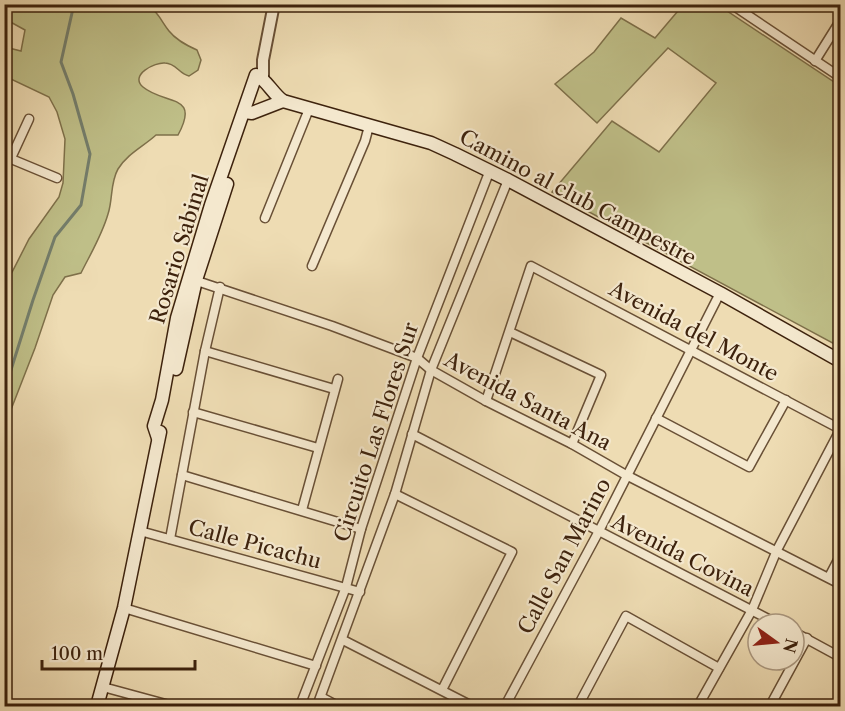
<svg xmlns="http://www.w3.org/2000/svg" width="845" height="711" font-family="'Libre Caslon Text',serif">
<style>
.green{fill:#bfbf88;stroke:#7e704a;stroke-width:1.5}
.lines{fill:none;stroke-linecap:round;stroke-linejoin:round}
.stream{stroke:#747e6c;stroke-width:3}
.minor-casing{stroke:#695036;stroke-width:11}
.tertiary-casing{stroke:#695036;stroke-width:14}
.secondary-casing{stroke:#3d220d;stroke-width:15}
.minor{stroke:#f4e8ce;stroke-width:8}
.tertiary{stroke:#f4e8ce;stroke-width:10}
.secondary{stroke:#f4e8ce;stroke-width:12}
.labels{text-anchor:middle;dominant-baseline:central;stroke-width:4.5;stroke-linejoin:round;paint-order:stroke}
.street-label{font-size:21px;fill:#3d220d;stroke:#f4e8ce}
</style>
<rect width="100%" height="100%" fill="#eedcb3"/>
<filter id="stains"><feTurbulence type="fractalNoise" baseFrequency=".00333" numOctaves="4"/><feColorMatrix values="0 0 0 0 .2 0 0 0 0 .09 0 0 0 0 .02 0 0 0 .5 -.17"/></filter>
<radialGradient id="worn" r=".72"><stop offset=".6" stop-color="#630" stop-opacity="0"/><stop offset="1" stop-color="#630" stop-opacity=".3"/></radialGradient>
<!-- green -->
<g class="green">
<path d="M5 4 146 5C158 11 161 21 169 31 176 40 186 45 197 50L201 60 198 70 189 76C179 74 176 63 165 63 155 62 129 75 143 87 164 105 201 93 178 135H156C144 146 127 154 118 169 110 183 113 199 108 214 102 235 91 253 81 273L65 277 53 295 35 348 5 425V286L29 239 59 197 63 183 65 139 57 112 49 97 11 79 5 80V47L21 51 25 30 5 19Z"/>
<polygon points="683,5 718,5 840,86 840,347 552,192 612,121 659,152 716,83 668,48 597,123 555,84 594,52 621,18 655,38"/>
</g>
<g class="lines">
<!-- stream -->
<polyline class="stream" points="4,392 33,300 55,237 81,205 90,154 73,94 61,62 74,4"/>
<!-- minor casing -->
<g class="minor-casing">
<g id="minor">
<polyline points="731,4 840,77"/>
<polyline points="815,61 840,21"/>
<polyline points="4,156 57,178"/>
<polyline points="11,158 29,119"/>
<polyline points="265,218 309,109"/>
<polyline points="312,266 365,141 369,126"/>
<polyline points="191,279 332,326 417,358 431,370 486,401 572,444 626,475 840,584"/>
<polyline points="510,332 601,375 572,444"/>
<polyline points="205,351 334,389"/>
<polyline points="486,401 531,266 840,429"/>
<polyline points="193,412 318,448"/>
<polyline points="656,418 749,467 786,400"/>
<polyline points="412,434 778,624"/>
<polyline points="182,475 361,529"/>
<polyline points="395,494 512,552 442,690"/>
<polyline points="302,510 338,379"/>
<polyline points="140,531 360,592"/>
<polyline points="170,539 205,351 220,287"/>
<polyline points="829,577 840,556"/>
<polyline points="124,608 316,666"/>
<polyline points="794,632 840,657"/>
<polyline points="343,640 472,706"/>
<polyline points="103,687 173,706"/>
<polyline points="321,697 338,706"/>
<polyline points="300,706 346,587 361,529 417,358 490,170"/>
<polyline points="317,706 395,494 431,370 508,180"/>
<polyline points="505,706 599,531 720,293"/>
<polyline points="578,706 626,616 719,668"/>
<polyline points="698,706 752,610 777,550 840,430"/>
<polyline points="770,706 807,638"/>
</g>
</g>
<!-- tertiary casing -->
<g class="tertiary-casing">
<polyline id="tertiary" points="263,77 263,60 274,4"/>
</g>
<!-- secondary casing -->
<g class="secondary-casing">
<g id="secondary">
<polyline points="245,112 252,113 283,101"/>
<polyline points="176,369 196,280 227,184"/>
<path d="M158 438 154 426 162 400 177 318 211 205 256 75C266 79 273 94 283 101L431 143 455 154 508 180 720 293 840 361"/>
<polyline points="97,706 124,608 160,432"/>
</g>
</g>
<!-- minor -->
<use href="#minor" class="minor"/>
<!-- tertiary -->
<use href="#tertiary" class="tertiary"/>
<!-- secondary -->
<use href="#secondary" class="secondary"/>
</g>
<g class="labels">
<!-- street labels -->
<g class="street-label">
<text transform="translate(578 197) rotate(28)">Camino al club Campestre</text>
<text transform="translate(179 249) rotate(-73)">Rosario Sabinal</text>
<text transform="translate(694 331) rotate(28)">Avenida del Monte</text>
<text transform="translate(528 401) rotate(28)">Avenida Santa Ana</text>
<text transform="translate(376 432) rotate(-72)">Circuito Las Flores Sur</text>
<text transform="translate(255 544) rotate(15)">Calle Picachu</text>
<text transform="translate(683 555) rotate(27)">Avenida Covina</text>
<text transform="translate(564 556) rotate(-62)">Calle San Marino</text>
</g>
</g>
<!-- margin -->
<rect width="845" height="711" fill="none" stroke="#eedcb3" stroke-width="24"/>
<rect x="6" y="6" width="833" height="699" fill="none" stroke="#3d220d" stroke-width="3"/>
<rect x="12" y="12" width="821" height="687" fill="none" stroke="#3d220d" stroke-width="1.5"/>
<!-- north arrow -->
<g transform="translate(776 642) rotate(105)"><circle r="28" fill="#f4e8ce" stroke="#ab9981" stroke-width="1.5"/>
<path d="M0-4.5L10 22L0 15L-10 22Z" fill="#8f2418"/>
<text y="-9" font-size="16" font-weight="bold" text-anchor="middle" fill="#3d220d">N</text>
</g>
<!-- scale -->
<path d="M42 660v9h153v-9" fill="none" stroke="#3d220d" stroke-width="3"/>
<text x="51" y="660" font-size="18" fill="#3d220d" stroke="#f4e8ce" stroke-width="4.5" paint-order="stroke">100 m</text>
<rect width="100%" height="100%" filter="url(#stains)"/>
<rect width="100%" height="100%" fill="url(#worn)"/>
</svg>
